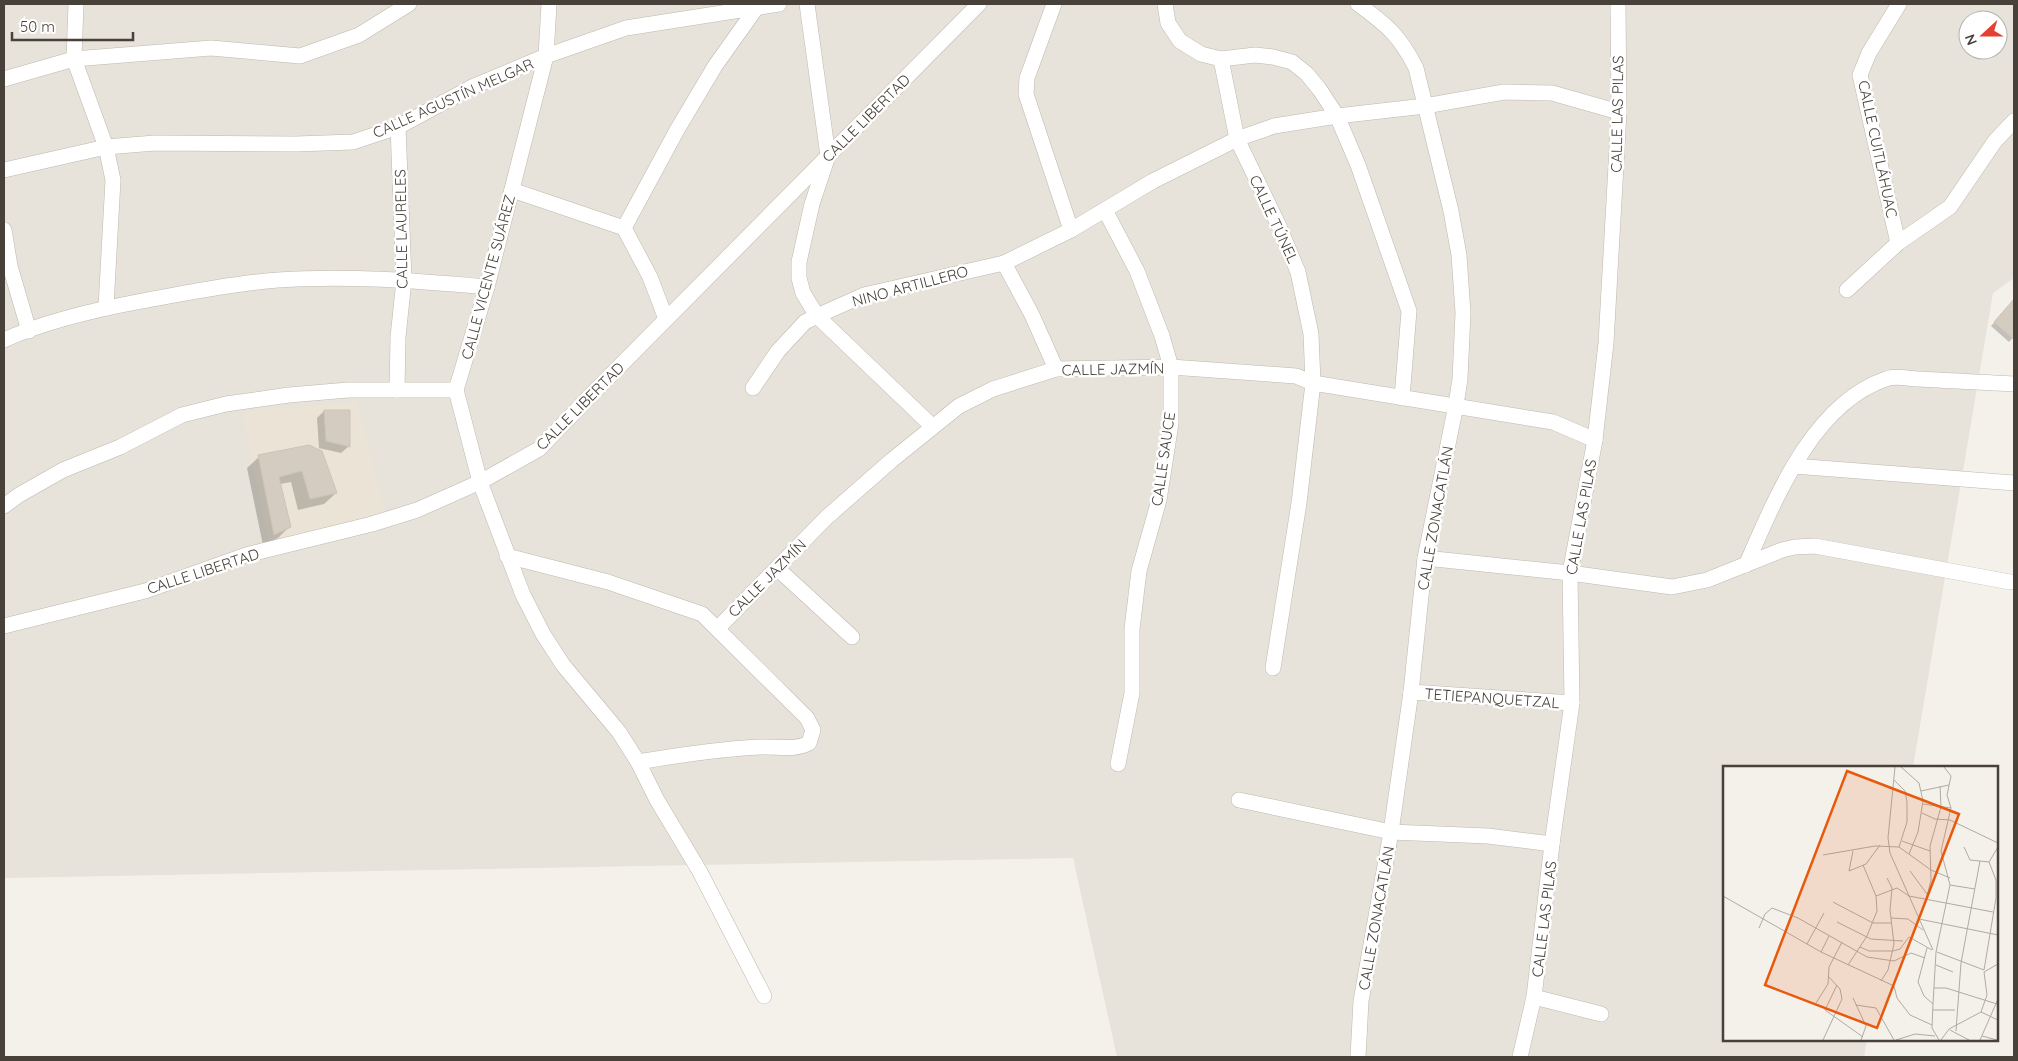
<svg xmlns="http://www.w3.org/2000/svg" width="2018" height="1061" font-family="Quicksand,sans-serif">
<style>
.residential{fill:#e7e2da;fill-rule:evenodd}
.education{fill:#ebe4d6}
.shadow{fill:#0003}
.building{fill:#d4ccc1;stroke:#cfc3b5}
.lines{fill:none;stroke-linecap:round;stroke-linejoin:round}
.minor-casing{stroke:#bfb8ae;stroke-width:16}
.minor{stroke:#fff;stroke-width:15}
.labels{text-anchor:middle;dominant-baseline:central;stroke-width:5;stroke-linejoin:round;paint-order:stroke}
.street-label{font-size:15px;fill:#474139;stroke:#fff}
.inset-road{fill:none;stroke:#afaba4;stroke-width:1}
.view{fill:#e8590c;fill-opacity:0.15;stroke:#e8590c;stroke-width:2.5}
.inset-edge{fill:none;stroke:#474139;stroke-width:2.5}
</style>
<rect width="100%" height="100%" fill="#f4f1eb"/>
<!-- residential -->
<path class="residential" d="M4 4H2014V278L1993 293 1913 767H1724V1040H1867L1864 1057H1117L1073 858 4 878ZM1968 20H1998V50H1968Z"/>
<!-- education -->
<polygon class="education" points="356,402 386,520 268,543 242,411"/>
<!-- shadow -->
<g class="shadow">
<polygon points="2014,301 2014,336 2009,342 1991,326"/>
<polygon points="324,411 349,446 341,453 319,448 317,418"/>
<polygon points="309,446 336,493 324,504 298,510 291,482 280,484 290,526 278,538 263,545 247,468 259,457"/>
</g>
<!-- building -->
<g class="building">
<polygon points="2014,299 2014,338 2013,339 1994,322"/>
<polygon points="324,410 350,410 350,447 326,441"/>
<polygon points="309,445 322,451 337,493 310,499 302,471 279,477 291,527 274,535 258,455"/>
</g>
<g class="lines">
<!-- minor casing -->
<g class="minor-casing">
<g id="minor">
<polyline points="76,4 74,59 106,147 113,180 106,307"/>
<polyline points="549,4 546,56 487,287 456,390 480,482 523,595 543,634 563,665 619,732 638,762 657,800 700,872 764,996"/>
<polyline points="807,4 828,156 812,204 799,262 799,278 803,293 817,316 932,426"/>
<polyline points="1054,4 1027,78 1026,94 1071,230"/>
<polyline points="1165,4 1168,23 1180,41 1201,54 1221,59 1255,55 1273,57 1292,62 1307,74 1320,90 1337,116 1358,165 1409,311 1402,398"/>
<path d="M1358 4C1387 25 1400 36 1416 68L1451 211 1459 255 1463 313 1460 379 1456 405 1425 558 1411 692 1391 832 1361 1001 1358 1057"/>
<polyline points="1221,59 1237,139 1278,224 1298,272 1311,334 1313,383 1299,503 1273,668"/>
<polyline points="4,79 74,59 211,48 300,56 359,35 409,4"/>
<polyline points="4,170 106,147 155,143 296,144 353,142 398,127 472,87 546,56 626,28 779,4"/>
<polyline points="512,190 624,228"/>
<polyline points="1105,210 1137,271 1162,336 1171,367 1171,423 1159,500 1139,571 1132,629 1132,693 1118,764"/>
<polyline points="624,228 677,130 715,66 757,7"/>
<polyline points="624,228 650,277 666,319"/>
<polyline points="4,230 10,266 29,331"/>
<polyline points="1898,243 1860,75 1869,53 1899,4"/>
<polyline points="1004,263 1032,315 1056,369"/>
<polyline points="1847,290 1898,243 1950,207 1995,141 2014,121"/>
<path d="M4 340C43 322 99 309 142 301 185 293 235 283 278 280 348 275 417 281 487 287"/>
<polyline points="753,388 778,351 805,322 817,316 864,295 1004,263 1071,230 1153,181 1237,139 1274,126 1337,116 1425,106 1504,92 1552,93 1619,112"/>
<polyline points="397,390 398,337 404,280 398,127"/>
<polyline points="1794,466 2014,483"/>
<polyline points="4,506 19,495 63,470 120,447 182,415 226,404 289,395 348,390 456,390"/>
<path d="M507 556 608 582 702 614 807 718 813 730 809 743C794 751 777 746 760 747 720 749 679 755 638 762"/>
<polyline points="1425,558 1570,573 1672,587 1707,580 1782,550 1795,547 1815,546 2010,582"/>
<path d="M1746 565C1775 500 1812 404 1886 379 1895 375 1910 379 1919 379 1951 381 1983 382 2014 384"/>
<polyline points="778,569 852,637"/>
<polyline points="4,626 145,591 246,555 372,524 417,510 480,482 539,449 594,392 979,4"/>
<polyline points="718,628 827,517 892,460 959,406 993,389 1056,369 1171,367 1296,376 1313,383 1553,422 1595,440"/>
<polyline points="1411,692 1572,703"/>
<polyline points="1239,800 1391,832 1488,836 1552,844"/>
<polyline points="1534,997 1601,1014"/>
<polyline points="1520,1057 1534,997 1552,844 1572,703 1570,573 1595,440 1606,343 1619,112 1618,4"/>
</g>
</g>
<!-- minor -->
<use href="#minor" class="minor"/>
</g>
<g class="labels">
<!-- street labels -->
<g class="street-label">
<text transform="translate(453 98) rotate(-24)">CALLE AGUSTÍN MELGAR</text>
<text transform="translate(1617 114) rotate(-89)">CALLE LAS PILAS</text>
<text transform="translate(866 118) rotate(-45)">CALLE LIBERTAD</text>
<text transform="translate(1878 149) rotate(78)">CALLE CUITLÁHUAC</text>
<text transform="translate(1274 219) rotate(65)">CALLE TÚNEL</text>
<text transform="translate(401 229) rotate(-91)">CALLE LAURELES</text>
<text transform="translate(488 277) rotate(-75)">CALLE VICENTE SUÁREZ</text>
<text transform="translate(910 286) rotate(-15)">NINO ARTILLERO</text>
<text transform="translate(1113 369) rotate(-1)">CALLE JAZMÍN</text>
<text transform="translate(580 406) rotate(-45)">CALLE LIBERTAD</text>
<text transform="translate(1163 459) rotate(-82)">CALLE SAUCE</text>
<text transform="translate(1581 517) rotate(-80)">CALLE LAS PILAS</text>
<text transform="translate(1435 518) rotate(-80)">CALLE ZONACATLÁN</text>
<text transform="translate(203 571) rotate(-18)">CALLE LIBERTAD</text>
<text transform="translate(767 578) rotate(-45)">CALLE JAZMÍN</text>
<text transform="translate(1492 698) rotate(4)">TETIEPANQUETZAL</text>
<text transform="translate(1376 918) rotate(-80)">CALLE ZONACATLÁN</text>
<text transform="translate(1544 919) rotate(-83)">CALLE LAS PILAS</text>
</g>
</g>
<!-- overview -->
<g transform="translate(1723 766)">
<rect width="275" height="275" fill="#f4f1eb"/>
<path class="inset-road" d="M172 1 165 72 167 87 210 184M178 1 196 17 200 35 195 66 186 88M171 14 182 25 184 36V56L176 81M198 25 226 19M200 38 228 42M199 47 212 53 227 54 275 77M179 75 207 85M241 81 247 94 266 96M130 85 126 105 143 98 157 79M100 89 152 80 176 81 208 104 227 112M266 96 275 81M187 105 204 128M227 119 252 123M0 130 98 186 171 220M153 130 174 122 186 130 270 146M203 134 208 114 207 80 218 41 217 20M110 136 150 157H169M168 152 185 153 200 164M196 153 275 169M114 156 148 173 180 175M36 162 42 148 49 142 75 152 144 191 171 195 188 187 202 192M84 178 101 147M137 181 146 185H170L177 183 186 171 209 184M204 182 195 216 201 230 210 238M98 186 106 170M214 186 261 204M125 199 144 170 154 145 153 130 140 99M213 199 230 206M261 204 273 132V114L266 96M158 215 165 204 171 178 167 144 169 122 164 112M114 219 102 244 140 271M171 220 174 232 187 249 209 259M211 222H223L274 238M130 232 143 260 138 274M93 237 105 218 106 201 119 176M133 239 153 242 171 274M210 244H232M258 246 275 254M227 264 246 274M233 265 238 197 257 95M259 270 274 274M100 274 119 233 117 223 105 210M173 274 192 268 212 270M216 274 209 262 210 238 213 186 227 119 218 85 228 42 224 29 228 10 221 1M218 274 226 263 258 246 264 229 261 206 275 198M257 274 275 233"/>
<path class="view" d="M124 5 236 48 154 262 42 219Z"/>
<rect width="275" height="275" class="inset-edge"/>
</g>
<!-- border -->
<rect width="2018" height="1061" fill="none" stroke="#474139" stroke-width="10"/>
<!-- north arrow -->
<g transform="translate(1983 35) rotate(249)"><circle r="24" fill="#ffffff" stroke="#b5b3b0"/>
<path d="M0-4L9 19L0 12L-9 19Z" fill="#e54031"/>
<text y="-8" font-size="14" font-weight="bold" text-anchor="middle" fill="#474139">N</text>
</g>
<!-- scale -->
<path d="M12 32v8h121v-8" fill="none" stroke="#474139" stroke-width="2.5"/>
<text x="20" y="32" font-size="15" fill="#474139" stroke="#ffffff" stroke-width="4" paint-order="stroke">50 m</text>
</svg>
